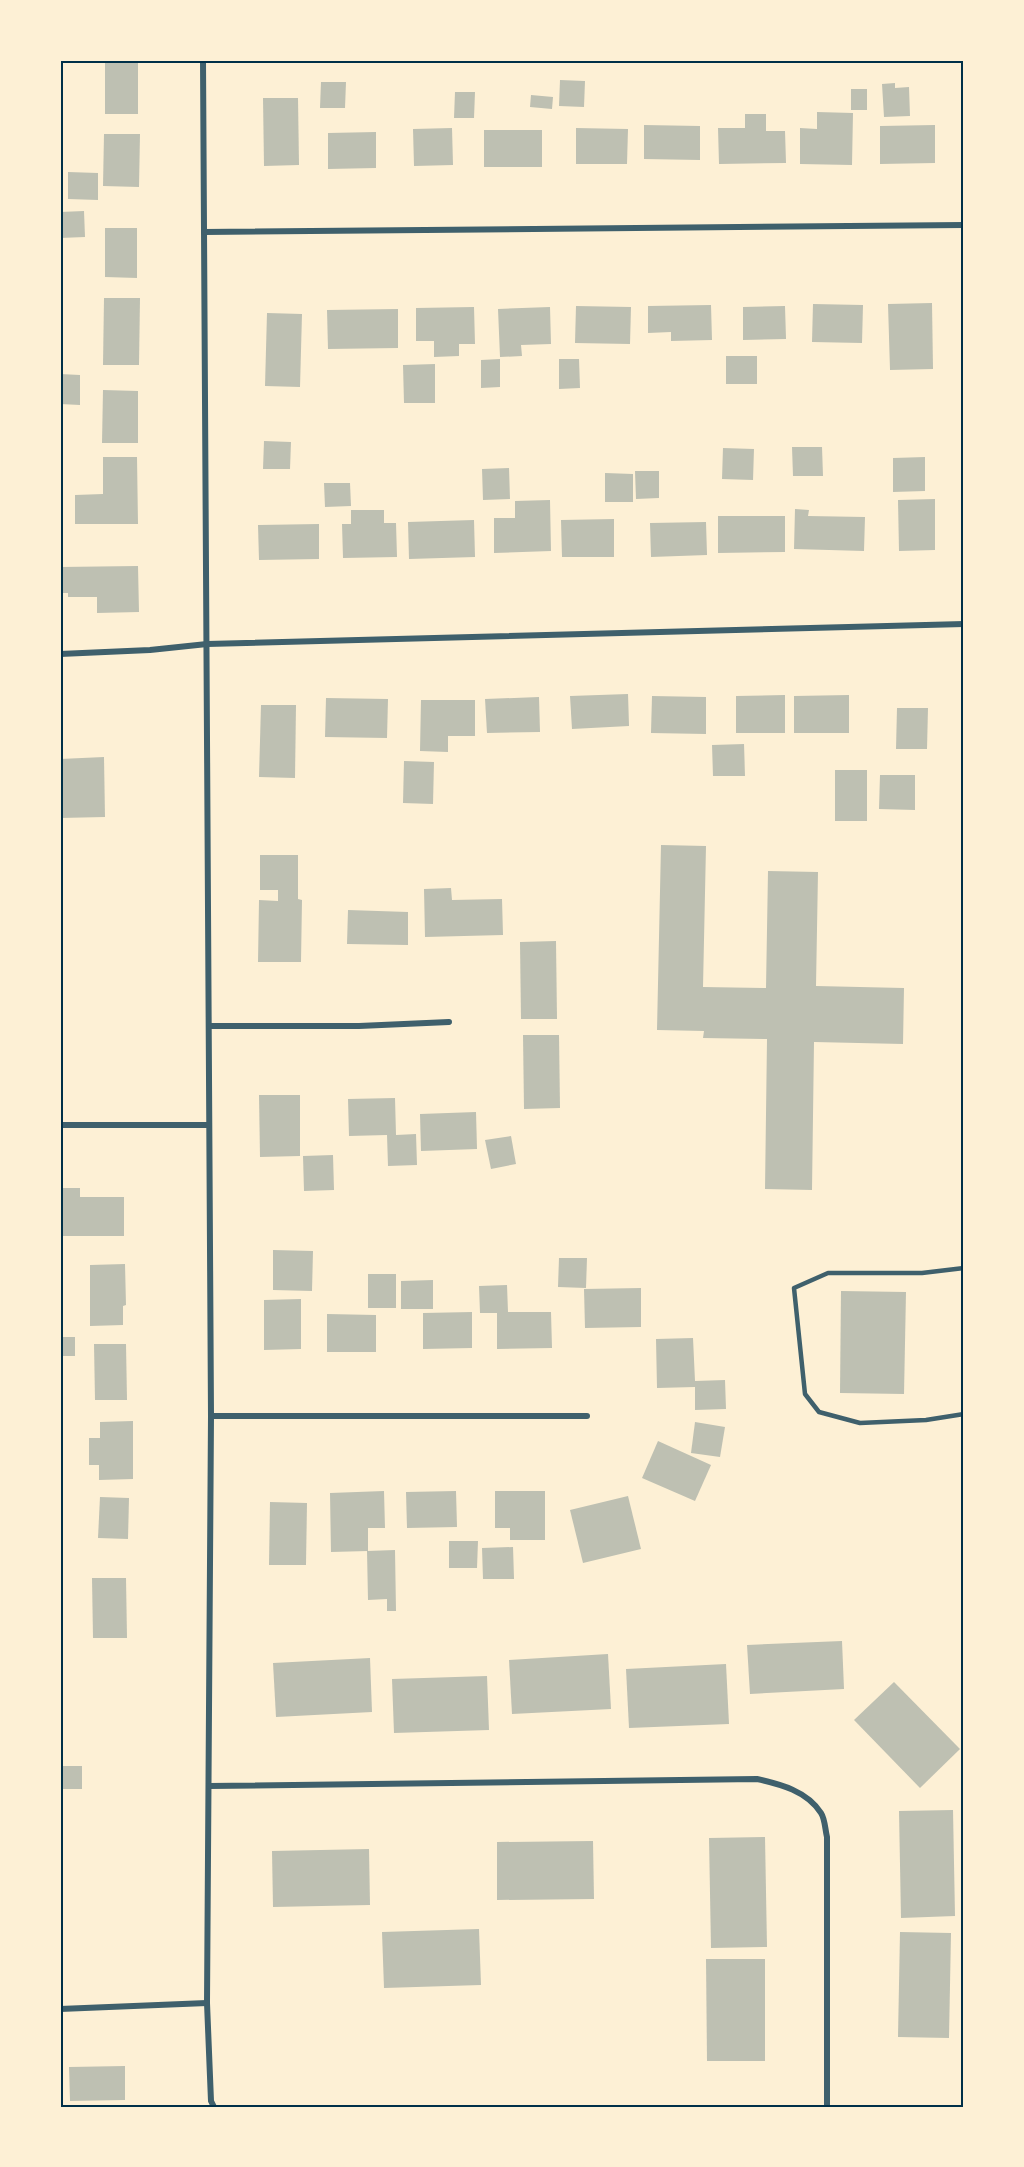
<svg xmlns="http://www.w3.org/2000/svg" width="1024" height="2167" font-family="'Golos Text',sans-serif">
<style>
.building{fill:#bec0b2}
.lines{fill:none;stroke-linecap:round;stroke-linejoin:round}
.service{stroke:#3f606c;stroke-width:4.5}
.minor{stroke:#3f606c;stroke-width:6}
.neatline{fill:none;stroke:#003049;stroke-width:2}
</style>
<rect width="100%" height="100%" fill="#fdf0d5"/>
<!-- building -->
<g class="building">
<rect x="105" y="60" width="33" height="54"/>
<polygon points="560,80 585,81 584,107 559,106"/>
<polygon points="321,82 346,82 345,108 320,108"/>
<polygon points="895,83 895,88 909,87 910,116 884,117 882,84"/>
<rect x="851" y="89" width="16" height="21"/>
<polygon points="455,92 475,92 474,118 454,118"/>
<polygon points="531,95 553,97 552,109 530,107"/>
<polygon points="263,98 298,98 299,165 264,166"/>
<polygon points="817,112 853,113 852,165 800,164 800,128 817,129"/>
<polygon points="745,114 766,114 766,131 785,131 786,163 719,164 718,128 745,128"/>
<polygon points="644,125 700,126 700,160 644,159"/>
<polygon points="935,125 935,163 880,164 880,126"/>
<polygon points="452,128 453,165 414,166 413,129"/>
<polygon points="576,128 628,129 627,164 576,164"/>
<rect x="484" y="130" width="58" height="37"/>
<polygon points="376,132 376,168 328,169 328,133"/>
<polygon points="104,134 140,134 139,187 103,186"/>
<polygon points="68,172 98,173 98,200 68,199"/>
<polygon points="84,211 85,237 60,238 60,212"/>
<polygon points="105,228 137,228 137,278 105,277"/>
<polygon points="104,298 140,298 139,365 103,365"/>
<polygon points="932,303 933,369 890,370 888,304"/>
<polygon points="813,304 863,305 862,343 812,342"/>
<polygon points="711,305 712,340 671,341 671,332 648,333 648,306"/>
<polygon points="576,306 631,307 630,344 575,343"/>
<polygon points="785,306 786,339 743,340 743,307"/>
<polygon points="474,307 475,344 459,344 459,356 434,357 434,341 416,341 416,308"/>
<polygon points="550,307 551,344 521,345 522,356 500,357 498,309"/>
<polygon points="398,309 398,348 328,349 327,310"/>
<polygon points="267,313 302,314 300,387 265,386"/>
<rect x="726" y="356" width="31" height="28"/>
<polygon points="500,359 500,387 481,388 481,360"/>
<polygon points="559,359 579,359 580,388 559,389"/>
<polygon points="435,364 435,403 404,403 403,365"/>
<polygon points="60,374 80,375 80,405 60,404"/>
<polygon points="103,390 138,391 138,443 102,443"/>
<polygon points="264,441 291,442 290,469 263,469"/>
<polygon points="792,447 822,447 823,476 793,476"/>
<polygon points="723,448 754,449 753,480 722,479"/>
<polygon points="103,457 137,457 138,524 75,524 75,495 103,494"/>
<polygon points="925,457 925,491 893,492 893,458"/>
<polygon points="509,468 510,499 483,500 482,469"/>
<polygon points="635,471 659,471 659,498 636,499"/>
<polygon points="605,473 633,474 633,502 605,502"/>
<polygon points="324,483 350,483 351,506 325,507"/>
<polygon points="935,499 935,550 899,551 898,500"/>
<polygon points="550,500 551,551 494,553 494,518 515,518 515,501"/>
<polygon points="795,509 809,510 808,516 865,517 864,551 794,549"/>
<polygon points="351,510 384,510 384,523 396,523 397,557 343,558 342,524 351,524"/>
<polygon points="718,516 785,516 785,552 718,553"/>
<polygon points="614,519 614,557 562,557 561,520"/>
<polygon points="474,520 475,557 409,559 408,522"/>
<polygon points="706,522 707,555 651,557 650,523"/>
<polygon points="319,524 319,559 259,560 258,525"/>
<polygon points="138,566 139,612 97,613 97,597 68,597 68,593 60,593 60,567"/>
<polygon points="628,694 629,726 572,729 570,696"/>
<polygon points="785,695 785,733 736,733 736,696"/>
<polygon points="849,695 849,733 794,733 794,696"/>
<polygon points="652,696 706,697 706,734 651,733"/>
<polygon points="539,697 540,732 487,733 485,699"/>
<polygon points="326,698 388,699 387,738 325,737"/>
<polygon points="421,700 475,700 475,736 448,736 448,752 420,751"/>
<polygon points="261,705 296,705 295,778 259,777"/>
<polygon points="897,708 928,708 927,749 896,749"/>
<polygon points="744,744 745,776 713,776 712,745"/>
<polygon points="104,757 105,817 60,818 60,759"/>
<polygon points="404,761 434,762 433,804 403,803"/>
<rect x="835" y="770" width="32" height="51"/>
<polygon points="880,775 915,775 915,810 879,809"/>
<polygon points="661,845 706,846 703,987 766,988 768,871 818,872 816,986 904,988 903,1044 814,1042 812,1190 765,1189 767,1039 703,1038 704,1031 657,1030"/>
<polygon points="260,855 298,855 298,899 302,900 301,962 258,962 259,900 278,901 278,890 260,890"/>
<polygon points="451,888 452,900 502,899 503,935 425,937 424,889"/>
<polygon points="348,910 408,912 408,945 347,944"/>
<polygon points="556,941 557,1019 521,1019 520,942"/>
<polygon points="523,1035 559,1035 560,1108 524,1109"/>
<polygon points="259,1095 300,1095 300,1156 260,1157"/>
<polygon points="395,1098 396,1135 416,1134 417,1165 388,1166 387,1135 349,1136 348,1099"/>
<polygon points="476,1112 477,1149 421,1151 420,1114"/>
<polygon points="511,1136 516,1164 491,1169 485,1140"/>
<polygon points="333,1155 334,1190 304,1191 303,1156"/>
<polygon points="60,1188 80,1188 80,1197 124,1197 124,1236 60,1236"/>
<polygon points="273,1250 313,1251 312,1291 273,1290"/>
<polygon points="559,1258 587,1258 586,1288 558,1287"/>
<polygon points="125,1264 126,1305 123,1306 123,1325 90,1326 90,1265"/>
<rect x="368" y="1274" width="28" height="34"/>
<polygon points="433,1280 433,1309 401,1309 401,1281"/>
<polygon points="507,1285 508,1312 551,1312 552,1348 497,1349 497,1313 480,1313 479,1286"/>
<polygon points="641,1288 641,1327 585,1328 584,1289"/>
<polygon points="841,1291 906,1292 904,1394 840,1393"/>
<polygon points="301,1299 301,1349 264,1350 264,1300"/>
<polygon points="472,1312 472,1348 423,1349 423,1313"/>
<polygon points="327,1314 376,1315 376,1352 327,1352"/>
<rect x="60" y="1337" width="15" height="19"/>
<polygon points="693,1338 695,1381 725,1380 726,1409 695,1410 695,1387 657,1388 656,1339"/>
<polygon points="94,1344 126,1344 127,1400 95,1400"/>
<rect x="60" y="1411" width="3" height="29"/>
<polygon points="133,1421 133,1479 99,1480 99,1465 89,1465 89,1438 100,1438 100,1422"/>
<polygon points="695,1422 725,1427 720,1457 691,1453"/>
<polygon points="658,1441 711,1465 695,1501 642,1478"/>
<polygon points="384,1491 385,1528 368,1528 368,1551 331,1552 330,1493"/>
<polygon points="456,1491 457,1527 407,1528 406,1492"/>
<polygon points="495,1491 545,1491 545,1540 510,1540 510,1528 495,1528"/>
<polygon points="628,1496 641,1549 583,1563 570,1510"/>
<polygon points="100,1497 129,1498 128,1539 98,1538"/>
<polygon points="270,1502 307,1503 306,1565 269,1565"/>
<polygon points="449,1541 478,1541 477,1568 449,1568"/>
<polygon points="513,1547 514,1579 483,1579 482,1548"/>
<polygon points="395,1550 396,1611 387,1611 387,1599 368,1600 367,1551"/>
<polygon points="92,1578 126,1578 127,1638 93,1638"/>
<polygon points="842,1641 844,1689 750,1694 747,1645"/>
<polygon points="608,1654 611,1709 512,1714 509,1660"/>
<polygon points="370,1658 372,1712 276,1717 273,1663"/>
<polygon points="726,1664 729,1724 629,1728 626,1669"/>
<polygon points="487,1676 489,1730 394,1733 392,1679"/>
<polygon points="894,1682 960,1749 920,1788 854,1720"/>
<rect x="60" y="1766" width="22" height="23"/>
<polygon points="953,1810 955,1916 901,1918 899,1811"/>
<polygon points="765,1837 767,1947 711,1948 709,1838"/>
<polygon points="593,1841 594,1899 497,1900 497,1842"/>
<polygon points="369,1849 370,1905 273,1907 272,1851"/>
<polygon points="479,1929 481,1985 384,1988 382,1932"/>
<polygon points="900,1932 951,1933 949,2038 898,2037"/>
<polygon points="706,1959 765,1959 765,2061 707,2061"/>
<polygon points="125,2066 125,2100 70,2101 69,2067"/>
</g>
<g class="lines">
<!-- service -->
<polyline class="service" points="964,1268 922,1273 828,1273 794,1288 805,1394 819,1412 860,1423 926,1420 964,1414"/>
<!-- minor -->
<g class="minor">
<polyline points="203,60 211,1416 207,2003 211,2101 214,2107"/>
<polyline points="204,232 964,225"/>
<polyline points="60,654 150,650 207,644 964,624"/>
<polyline points="209,1026 359,1026 449,1022"/>
<polyline points="60,1125 209,1125"/>
<polyline points="211,1416 587,1416"/>
<path d="M209 1786 757 1779C780 1784 807 1791 821 1813 825 1819 825 1829 827 1837V2107"/>
<polyline points="60,2009 207,2003"/>
</g>
</g>
<!-- border -->
<rect width="1024" height="2167" fill="none" stroke="#fdf0d5" stroke-width="123"/>
<rect x="62" y="62" width="900" height="2044" class="neatline"/>
</svg>
